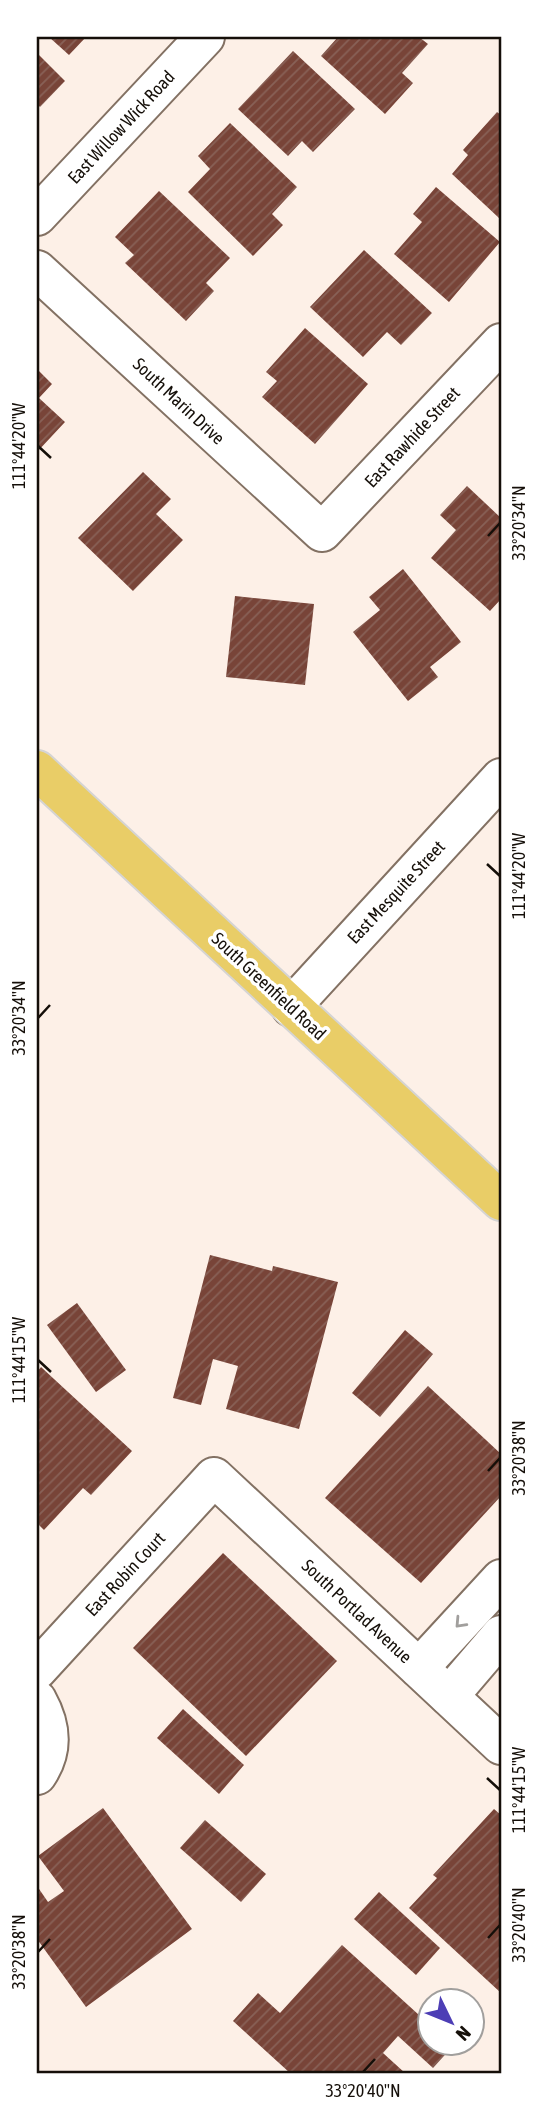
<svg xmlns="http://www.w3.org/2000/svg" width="538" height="2110" font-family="'Asap Condensed',sans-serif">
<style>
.building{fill:url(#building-hatch)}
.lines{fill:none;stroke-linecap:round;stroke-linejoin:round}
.minor-casing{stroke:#837163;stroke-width:42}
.major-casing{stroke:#d5d4d3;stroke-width:42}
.minor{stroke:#fff;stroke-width:38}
.major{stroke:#e9cd67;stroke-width:38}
.oneway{stroke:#a19f9d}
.ticks{fill:none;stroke:#150f09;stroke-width:2.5}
.labels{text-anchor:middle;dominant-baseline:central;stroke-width:7;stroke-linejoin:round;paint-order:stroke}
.street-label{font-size:18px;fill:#150f09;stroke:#fff}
.neatline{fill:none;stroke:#150f09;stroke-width:2.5}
.ticks-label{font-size:18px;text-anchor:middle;fill:#150f09}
</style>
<defs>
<pattern id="building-hatch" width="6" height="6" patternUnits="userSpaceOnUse" patternTransform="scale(1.75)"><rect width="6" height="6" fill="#784438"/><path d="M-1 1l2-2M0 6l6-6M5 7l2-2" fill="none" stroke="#886157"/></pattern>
</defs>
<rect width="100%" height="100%" fill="#fdf0e7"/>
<!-- building -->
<g class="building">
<polygon points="49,37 86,37 69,55"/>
<polygon points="338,37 419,37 428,44 402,73 413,83 385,114 321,56"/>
<polygon points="293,51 355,109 313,152 302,141 288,156 238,109"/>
<polygon points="37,53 65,81 40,107 37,104"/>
<polygon points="497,112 501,115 501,215 499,218 452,174 468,155 463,150"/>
<polygon points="230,123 297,187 272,214 283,225 253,256 188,192 210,169 198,156"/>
<polygon points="436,187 500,242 449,302 394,254 422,222 413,214"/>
<polygon points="159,191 230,258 206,283 214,291 186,321 125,263 134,255 115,237"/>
<polygon points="364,250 432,313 401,345 387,332 363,357 310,307"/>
<polygon points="305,328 368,384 315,444 262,397 277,381 266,372"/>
<polygon points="37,369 52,384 39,398 65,422 37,452"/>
<polygon points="143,472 171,499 156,514 183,540 133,591 78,538"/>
<polygon points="467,486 501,518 501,599 490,611 431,558 456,530 440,515"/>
<polygon points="403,569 461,642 430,667 438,677 408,701 353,632 380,610 369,597"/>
<polygon points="235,596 314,604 305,685 226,677"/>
<polygon points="210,1255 272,1271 273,1266 338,1282 299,1429 226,1409 238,1366 213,1359 201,1405 173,1398"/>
<polygon points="77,1303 126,1370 96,1392 47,1325"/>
<polygon points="405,1330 433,1354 380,1417 352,1393"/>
<polygon points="41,1367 132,1451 91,1495 83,1488 44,1530 37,1523 37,1372"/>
<polygon points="428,1386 501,1454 501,1496 421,1583 325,1498"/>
<polygon points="223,1553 337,1661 246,1756 133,1648"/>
<polygon points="183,1709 244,1765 219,1794 157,1738"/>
<polygon points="103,1808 192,1929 86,2007 37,1939 37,1886 48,1902 64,1891 38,1856"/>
<polygon points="494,1809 501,1815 501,1993 409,1908 437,1878 433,1875"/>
<polygon points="205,1820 266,1874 241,1902 180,1848"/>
<polygon points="379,1892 440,1948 416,1975 354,1919"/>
<polygon points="342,1945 430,2025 430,2044 450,2044 453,2046 433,2068 398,2036 383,2053 405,2073 290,2073 233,2021 258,1993 280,2013"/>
</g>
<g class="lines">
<!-- minor casing -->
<g class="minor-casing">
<g id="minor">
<polyline points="37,216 205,37"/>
<polyline points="37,270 322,532 501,343"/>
<polyline points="291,1007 501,778"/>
<polyline points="419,1668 501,1579"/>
<polyline points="37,1670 214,1477 501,1745"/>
<polyline points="449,1696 501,1635"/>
<path d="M37 1700C51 1725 54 1750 37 1775"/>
</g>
</g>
<!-- major casing -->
<g class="major-casing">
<polyline id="major" points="37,770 501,1201"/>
</g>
<!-- minor -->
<use href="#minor" class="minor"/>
<!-- major -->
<use href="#major" class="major"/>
</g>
<!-- one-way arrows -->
<defs><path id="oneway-chevron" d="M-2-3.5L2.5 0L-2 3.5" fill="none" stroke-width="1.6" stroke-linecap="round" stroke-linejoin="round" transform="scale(1.75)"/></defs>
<use class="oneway" href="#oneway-chevron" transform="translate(460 1623) rotate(133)"/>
<!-- ticks -->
<path class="ticks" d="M38 446 51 458M488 536 500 523M487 864 500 876M38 1018 50 1005M38 1360 51 1372M488 1471 500 1458M487 1778 500 1790M488 1938 500 1925M38 1952 50 1939M363 2072 375 2059"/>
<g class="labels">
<!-- street labels -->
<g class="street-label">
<text transform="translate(121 127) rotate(-47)">East Willow Wick Road</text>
<text transform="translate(179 401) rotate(43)">South Marin Drive</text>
<text transform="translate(412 437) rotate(-47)">East Rawhide Street</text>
<text transform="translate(396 892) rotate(-47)">East Mesquite Street</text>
<text transform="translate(269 986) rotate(43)">South Greenfield Road</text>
<text transform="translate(125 1574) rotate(-47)">East Robin Court</text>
<text transform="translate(357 1611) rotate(43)">South Portlad Avenue</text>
</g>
</g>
<!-- border -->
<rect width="538" height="2110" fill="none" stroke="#ffffff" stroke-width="77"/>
<!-- north arrow -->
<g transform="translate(451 2022) rotate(133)"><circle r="33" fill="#ffffff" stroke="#a19f9d" stroke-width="2"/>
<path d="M0-5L12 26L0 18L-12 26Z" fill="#4d3eb5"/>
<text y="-10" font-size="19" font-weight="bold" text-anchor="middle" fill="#150f09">N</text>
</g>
<rect x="38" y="38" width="462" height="2034" class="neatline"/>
<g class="ticks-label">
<text transform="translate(19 446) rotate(-90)" y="6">111°44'20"W</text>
<text transform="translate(519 523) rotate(-90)" y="6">33°20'34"N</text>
<text transform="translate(519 876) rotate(-90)" y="6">111°44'20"W</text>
<text transform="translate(19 1018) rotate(-90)" y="6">33°20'34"N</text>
<text transform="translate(19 1360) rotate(-90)" y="6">111°44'15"W</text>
<text transform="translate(519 1458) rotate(-90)" y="6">33°20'38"N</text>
<text transform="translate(519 1790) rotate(-90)" y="6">111°44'15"W</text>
<text transform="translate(519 1925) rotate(-90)" y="6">33°20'40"N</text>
<text transform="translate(19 1952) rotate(-90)" y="6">33°20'38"N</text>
<text x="363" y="2097">33°20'40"N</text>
</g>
</svg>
